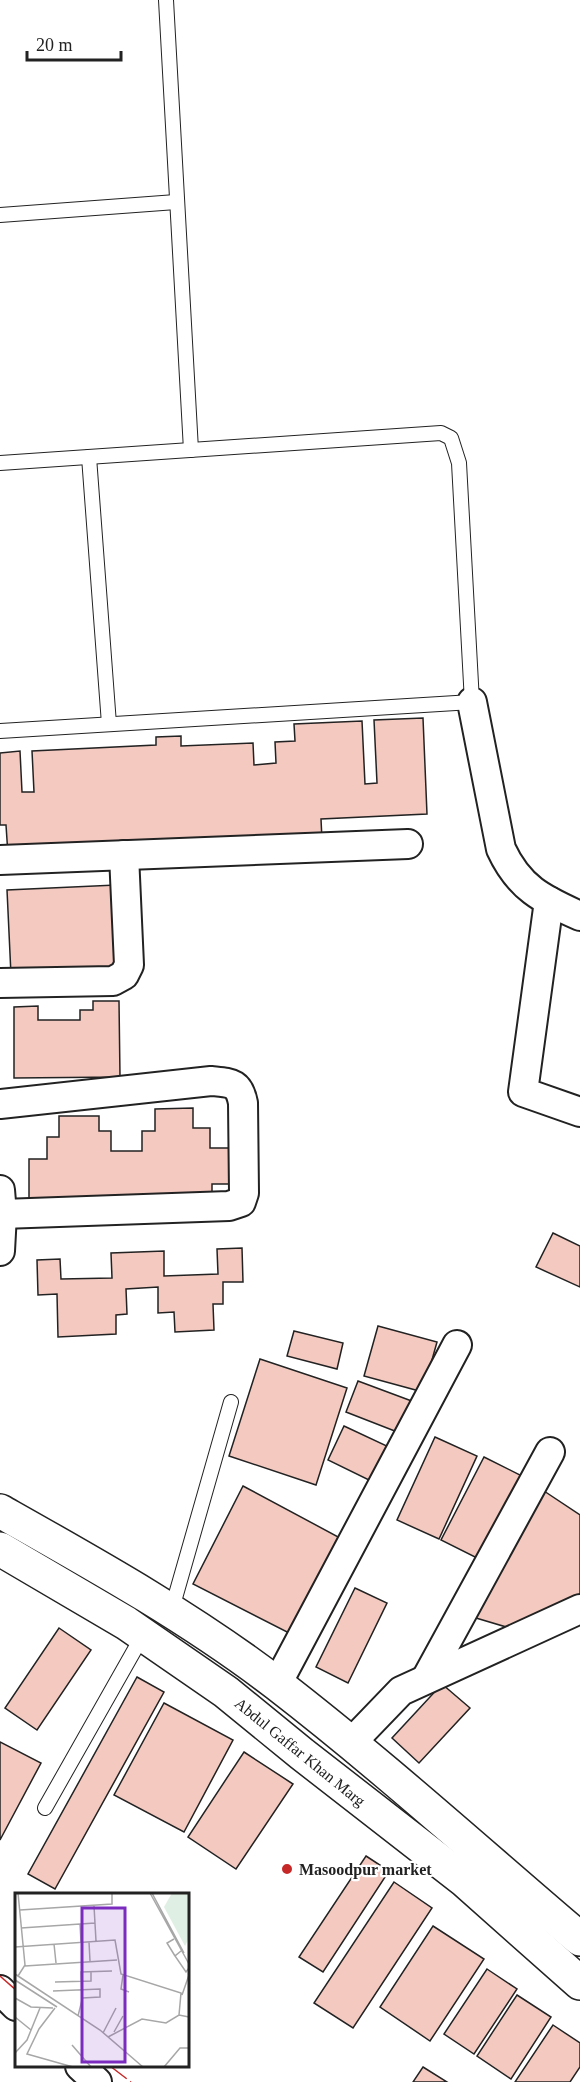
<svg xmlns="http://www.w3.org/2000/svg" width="580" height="2082" font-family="'Times New Roman',serif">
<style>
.building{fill:#f3c9c0;stroke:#222;stroke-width:1.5}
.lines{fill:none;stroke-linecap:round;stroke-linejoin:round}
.service-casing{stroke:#222;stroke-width:16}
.minor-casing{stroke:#222;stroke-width:32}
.primary-casing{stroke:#222;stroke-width:36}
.service{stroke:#fff;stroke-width:14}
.minor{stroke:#fff;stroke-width:28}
.primary{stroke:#fff;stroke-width:33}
.power{stroke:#c62828;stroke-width:1.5;stroke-dasharray:21 4.5 3 4.5;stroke-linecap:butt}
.poi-dot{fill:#c62828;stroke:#fff;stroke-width:2}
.labels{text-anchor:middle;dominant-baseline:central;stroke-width:4.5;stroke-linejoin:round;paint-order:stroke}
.street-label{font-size:16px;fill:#222;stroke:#fff}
.poi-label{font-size:16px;font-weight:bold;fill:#222;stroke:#fff;text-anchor:start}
.inset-road{fill:none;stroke:#a7a7a7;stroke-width:1.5}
.view{fill:#7b2cbf;fill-opacity:0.15;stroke:#7b2cbf;stroke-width:3}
.inset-edge{fill:none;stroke:#222;stroke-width:3}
</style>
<rect width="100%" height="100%" fill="#fff"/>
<!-- building -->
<g class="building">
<polygon points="423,718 427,814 321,819 322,840 8,855 6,825 0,825 0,753 20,751 22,792 34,792 32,751 156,745 156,737 181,736 181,746 253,743 254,765 276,763 275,742 295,741 294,724 362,721 365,784 377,783 374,720"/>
<polygon points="116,885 121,970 11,975 7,890"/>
<polygon points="93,1001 119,1001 120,1077 14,1078 14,1007 38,1006 38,1020 80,1020 80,1010 93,1010"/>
<polygon points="193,1108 193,1128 210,1128 210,1148 234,1148 234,1184 212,1184 212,1199 29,1200 29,1159 47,1159 47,1137 59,1137 59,1116 99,1116 99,1131 111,1131 111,1151 142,1151 142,1131 155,1131 155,1109"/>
<polygon points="553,1233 580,1246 580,1287 536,1267"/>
<polygon points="242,1248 243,1282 223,1282 223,1304 213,1304 214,1330 175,1332 174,1312 158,1313 158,1287 126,1289 127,1314 116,1315 116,1334 58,1337 57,1294 38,1295 37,1260 60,1259 61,1279 112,1278 111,1253 164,1251 164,1276 218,1274 217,1249"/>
<polygon points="378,1326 437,1342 423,1392 364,1376"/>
<polygon points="294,1331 343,1343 337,1369 287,1356"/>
<polygon points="260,1359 347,1388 316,1485 229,1456"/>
<polygon points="358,1381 417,1403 405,1435 346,1412"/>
<polygon points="344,1426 389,1447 373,1482 328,1460"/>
<polygon points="435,1437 477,1456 439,1539 397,1520"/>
<polygon points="484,1457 526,1478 483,1561 441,1540"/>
<polygon points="243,1486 342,1539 291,1634 193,1584"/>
<polygon points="541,1489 580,1515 580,1601 513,1629 476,1618"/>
<polygon points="355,1588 387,1603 348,1683 316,1667"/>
<polygon points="59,1628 91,1650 37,1730 5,1708"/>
<polygon points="137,1677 164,1692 55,1889 28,1874"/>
<polygon points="442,1684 470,1708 419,1763 392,1738"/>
<polygon points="164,1703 233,1740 184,1832 114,1795"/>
<polygon points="0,1742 41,1763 0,1840"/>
<polygon points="244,1752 293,1784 236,1869 188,1837"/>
<polygon points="366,1856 389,1871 323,1972 299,1957"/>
<polygon points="394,1882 432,1908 353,2028 314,2003"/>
<polygon points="433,1926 484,1959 430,2041 380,2007"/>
<polygon points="487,1969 517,1989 474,2054 444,2034"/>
<polygon points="517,1995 551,2017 511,2079 477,2056"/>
<polygon points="553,2025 580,2043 580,2067 570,2082 515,2082"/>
<polygon points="423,2067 447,2082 413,2082"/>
</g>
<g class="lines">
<!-- service casing -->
<g class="service-casing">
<g id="service">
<polyline points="166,0 191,450"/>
<polyline points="0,215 176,202"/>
<polyline points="89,457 109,724"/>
<polyline points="0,463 441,433 451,438 459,463 472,702 0,731"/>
<polyline points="171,1612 231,1402"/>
<polyline points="45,1808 143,1635"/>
</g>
</g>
<!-- minor casing -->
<g class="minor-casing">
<g id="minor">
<path d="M472 702 501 849C519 888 542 899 580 916"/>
<polyline points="0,860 408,844"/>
<polyline points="549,901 523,1092 580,1112"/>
<polyline points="0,983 113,981 124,975 129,965 124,855"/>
<path d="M0 1104 211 1081C231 1083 239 1082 243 1103L244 1193 241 1202 229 1206 2 1214"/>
<polyline points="0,1190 2,1214 0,1251"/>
<polyline points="426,1679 550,1452"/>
<polyline points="277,1684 457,1345"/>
<polyline points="350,1744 401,1691 580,1609"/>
<polyline points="0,1990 16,2006"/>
<polyline points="80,2066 97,2082"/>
</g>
</g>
<!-- primary casing -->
<g class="primary-casing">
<g id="primary">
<path d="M0 1511C94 1564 191 1618 277 1684 382 1765 480 1854 580 1939"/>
<polyline points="0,1549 126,1623 226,1692 302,1754 464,1880 580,1983"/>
</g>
</g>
<!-- service -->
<use href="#service" class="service"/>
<!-- minor -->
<use href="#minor" class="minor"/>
<!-- primary -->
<use href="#primary" class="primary"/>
<!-- power -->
<g class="power">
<polyline points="0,1976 16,1990"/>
<polyline points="110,2066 131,2082"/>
</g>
</g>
<!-- markers -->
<circle class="poi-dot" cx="287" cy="1869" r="6"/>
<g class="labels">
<!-- street labels -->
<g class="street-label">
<text transform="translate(300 1752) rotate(39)">Abdul Gaffar Khan Marg</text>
</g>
<!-- poi labels -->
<g class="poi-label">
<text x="299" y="1869">Masoodpur market</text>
</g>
</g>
<!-- overview -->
<g transform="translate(15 1893)">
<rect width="174" height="174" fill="#fff"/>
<path d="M157 0H174V45L170 53 149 14Z" fill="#e0efe3"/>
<path class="inset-road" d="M3 0 10 72 3 83M135 0 174 71M137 0 169 60M79 13 81 48M5 17 97 11V0M65 31 66 49M6 35 80 30M159 46 152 50 160 63M74 49 75 68M39 51 41 70M0 54 100 47 106 81 166 100 164 122M166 58 160 63 171 79 174 75M10 73 102 67M0 81 85 137 128 174M108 82 106 96 114 99M0 87 42 114M40 89 76 88V78M38 98 85 96V104L67 105M167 102 174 82M0 105 16 114 38 115M40 115 24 136 12 161 58 174M63 123 67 107 66 79 97 78M0 124 16 137M99 139 108 123M88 140 101 115M93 144 127 126 151 130 164 122 174 124M57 152 76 174M0 160 12 147 25 115M149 174 165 155H174"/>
<path class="view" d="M67 15H110V169H67Z"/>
<rect width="174" height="174" class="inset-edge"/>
</g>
<!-- scale -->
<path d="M27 51v9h94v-9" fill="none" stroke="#222222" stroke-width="3"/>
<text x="36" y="51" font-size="18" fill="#222222" stroke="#ffffff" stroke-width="4.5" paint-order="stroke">20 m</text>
</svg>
